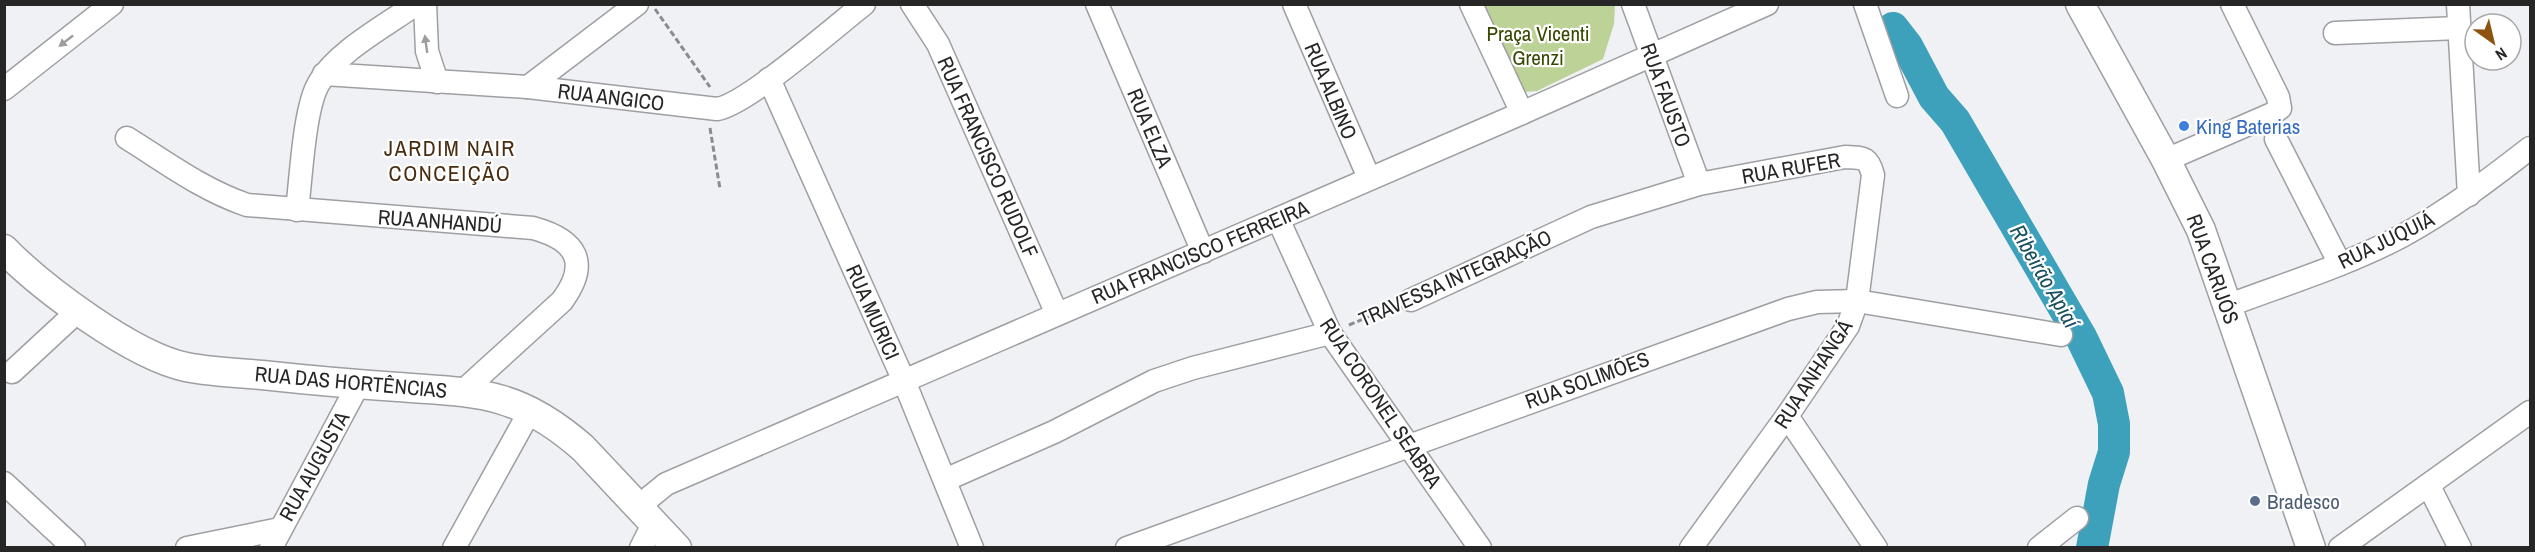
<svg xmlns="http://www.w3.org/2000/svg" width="2535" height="552" font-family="'Archivo Narrow',sans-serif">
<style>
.green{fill:#bdd296}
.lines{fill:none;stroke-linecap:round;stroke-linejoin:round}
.river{stroke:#3ea1bc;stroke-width:32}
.minor-casing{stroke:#9e9fa2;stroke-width:25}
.major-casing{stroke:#9e9fa2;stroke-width:31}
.path{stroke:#8b8c8e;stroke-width:3;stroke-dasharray:6 3;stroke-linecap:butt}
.minor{stroke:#fff;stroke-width:22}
.major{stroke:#fff;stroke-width:28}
.oneway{fill:#9d9d9e}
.shop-dot{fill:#3f7fe0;stroke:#fff;stroke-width:2}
.service-dot{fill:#5c6f8a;stroke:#fff;stroke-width:2}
.labels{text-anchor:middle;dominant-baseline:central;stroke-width:4.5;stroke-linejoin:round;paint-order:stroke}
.park-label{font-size:21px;fill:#374801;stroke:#fff}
.street-label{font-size:21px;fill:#262627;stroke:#fff}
.shop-label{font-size:21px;fill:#366cbe;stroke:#fff;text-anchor:start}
.service-label{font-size:21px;fill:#4e5e75;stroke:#fff;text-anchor:start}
.neighbourhood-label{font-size:22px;letter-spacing:1.5px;fill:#492c0f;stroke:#fff}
.water-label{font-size:22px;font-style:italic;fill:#174f5e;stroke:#fff}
</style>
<rect width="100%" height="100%" fill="#eff1f4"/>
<!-- green -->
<polygon class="green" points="1477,5 1615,5 1614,24 1603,59 1537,91 1523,92"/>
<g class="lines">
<!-- river -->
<polyline class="river" points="1893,28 1907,46 1934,97 1955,121 2081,337 2108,393 2114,424 2114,452 2104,484 2092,548"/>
<!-- minor casing -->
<g class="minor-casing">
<g id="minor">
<polyline points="425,4 427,51 437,82"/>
<polyline points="912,4 938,44 1057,314"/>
<polyline points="1097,4 1203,252"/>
<polyline points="1294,4 1369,178"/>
<polyline points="1471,4 1522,113"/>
<polyline points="1633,4 1699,184"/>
<polyline points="1865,4 1897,96"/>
<polyline points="2458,4 2469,195"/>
<polyline points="2335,33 2459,28"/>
<path d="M324 74 528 87 717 109C746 105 836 26 864 4"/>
<polyline points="769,79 904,381 972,548"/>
<polyline points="528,87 637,4"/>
<polyline points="4,89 112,4"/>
<path d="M127 138C167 163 203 190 247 205L533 228C577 240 590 263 562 301L462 392"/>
<polyline points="2276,139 2340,264"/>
<polyline points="2166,160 2272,114 2280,108 2278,97 2232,4"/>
<path d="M297 210C301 180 304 107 319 83 336 52 387 25 416 4"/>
<polyline points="1278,219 1330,333 1480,548"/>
<path d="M1411 300 1591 217 1699 184 1845 157C1863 158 1868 156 1873 175L1857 301 1848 326 1787 416 1691 548"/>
<path d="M2227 306C2285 284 2347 265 2402 236 2448 211 2489 180 2530 148"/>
<polyline points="12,372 79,310"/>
<polyline points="1787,416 1876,548"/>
<polyline points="945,480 1054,432 1154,381 1193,368 1330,333"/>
<polyline points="4,483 74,548"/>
<polyline points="2429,486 2460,548"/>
<polyline points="641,509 650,497 666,484 1522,113 1767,4"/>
<polyline points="187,548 280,529"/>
<polyline points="271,548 358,385"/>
<polyline points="454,548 530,411"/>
<polyline points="641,548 654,522"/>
<polyline points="1127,548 1788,309 1817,302 1857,301 2061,335"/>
<polyline points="2039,548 2077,518"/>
<polyline points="2340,548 2530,412"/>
</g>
</g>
<!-- major casing -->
<g class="major-casing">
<g id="major">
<polyline points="2080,4 2166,160 2201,230 2311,548"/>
<path d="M4 249C42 288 133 356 186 367 211 372 237 373 262 375 308 380 353 384 398 387 433 390 469 390 502 400 533 409 559 427 583 448L677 548"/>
</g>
</g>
<!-- path -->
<g class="path">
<polyline points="655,9 710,87"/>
<polyline points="710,128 720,189"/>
<polyline points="1349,325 1392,307"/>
</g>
<!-- minor -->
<use href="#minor" class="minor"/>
<!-- major -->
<use href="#major" class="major"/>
</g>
<!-- one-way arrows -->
<defs><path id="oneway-solid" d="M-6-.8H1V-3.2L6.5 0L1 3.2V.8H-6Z" transform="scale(1.5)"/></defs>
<g class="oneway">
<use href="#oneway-solid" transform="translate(66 41) rotate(142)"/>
<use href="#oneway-solid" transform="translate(426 44) rotate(-98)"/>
</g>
<!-- markers -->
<circle class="shop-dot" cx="2184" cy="126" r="6"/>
<circle class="service-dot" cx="2255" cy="501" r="6"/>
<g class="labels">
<!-- park labels -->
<g class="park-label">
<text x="1538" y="33">Praça Vicenti<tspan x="1538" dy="24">Grenzi</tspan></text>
</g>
<!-- street labels -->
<g class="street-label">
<text transform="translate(1331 91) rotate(67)">RUA ALBINO</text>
<text transform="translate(1666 95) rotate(70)">RUA FAUSTO</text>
<text transform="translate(611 97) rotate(7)">RUA ANGICO</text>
<text transform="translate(1150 128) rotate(67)">RUA ELZA</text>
<text transform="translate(988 157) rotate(66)">RUA FRANCISCO RUDOLF</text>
<text transform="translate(1791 168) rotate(-10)">RUA RUFER</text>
<text transform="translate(440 221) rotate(4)">RUA ANHANDÚ</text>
<text transform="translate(2386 240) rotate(-26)">RUA JUQUIÁ</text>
<text transform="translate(1200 252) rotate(-23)">RUA FRANCISCO FERREIRA</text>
<text transform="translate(2213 269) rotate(70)">RUA CARIJÓS</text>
<text transform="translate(1455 278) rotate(-24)">TRAVESSA INTEGRAÇÃO</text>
<text transform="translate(873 312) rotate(66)">RUA MURICI</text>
<text transform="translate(1813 374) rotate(-57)">RUA ANHANGÁ</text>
<text transform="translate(1587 380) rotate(-20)">RUA SOLIMÕES</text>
<text transform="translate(351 382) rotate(5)">RUA DAS HORTÊNCIAS</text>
<text transform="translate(1381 403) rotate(56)">RUA CORONEL SEABRA</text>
<text transform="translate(314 466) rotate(-61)">RUA AUGUSTA</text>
</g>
<!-- shop labels -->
<g class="shop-label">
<text x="2196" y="126">King Baterias</text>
</g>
<!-- service labels -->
<g class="service-label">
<text x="2267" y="501">Bradesco</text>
</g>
<!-- neighbourhood labels -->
<g class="neighbourhood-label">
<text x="450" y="148">JARDIM NAIR<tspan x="450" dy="25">CONCEIÇÃO</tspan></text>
</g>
<!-- water labels -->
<g class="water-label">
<text transform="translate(2045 276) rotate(60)">Ribeirão Apiaí</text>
</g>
</g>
<!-- border -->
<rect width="2535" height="552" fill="none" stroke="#262627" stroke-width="12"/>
<!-- north arrow -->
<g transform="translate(2493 42) rotate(146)"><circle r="28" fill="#ffffff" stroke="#a8a8a9" stroke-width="1.5"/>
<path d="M0-4.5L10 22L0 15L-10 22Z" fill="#8d530f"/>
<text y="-9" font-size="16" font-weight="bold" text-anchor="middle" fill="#262627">N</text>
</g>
</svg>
